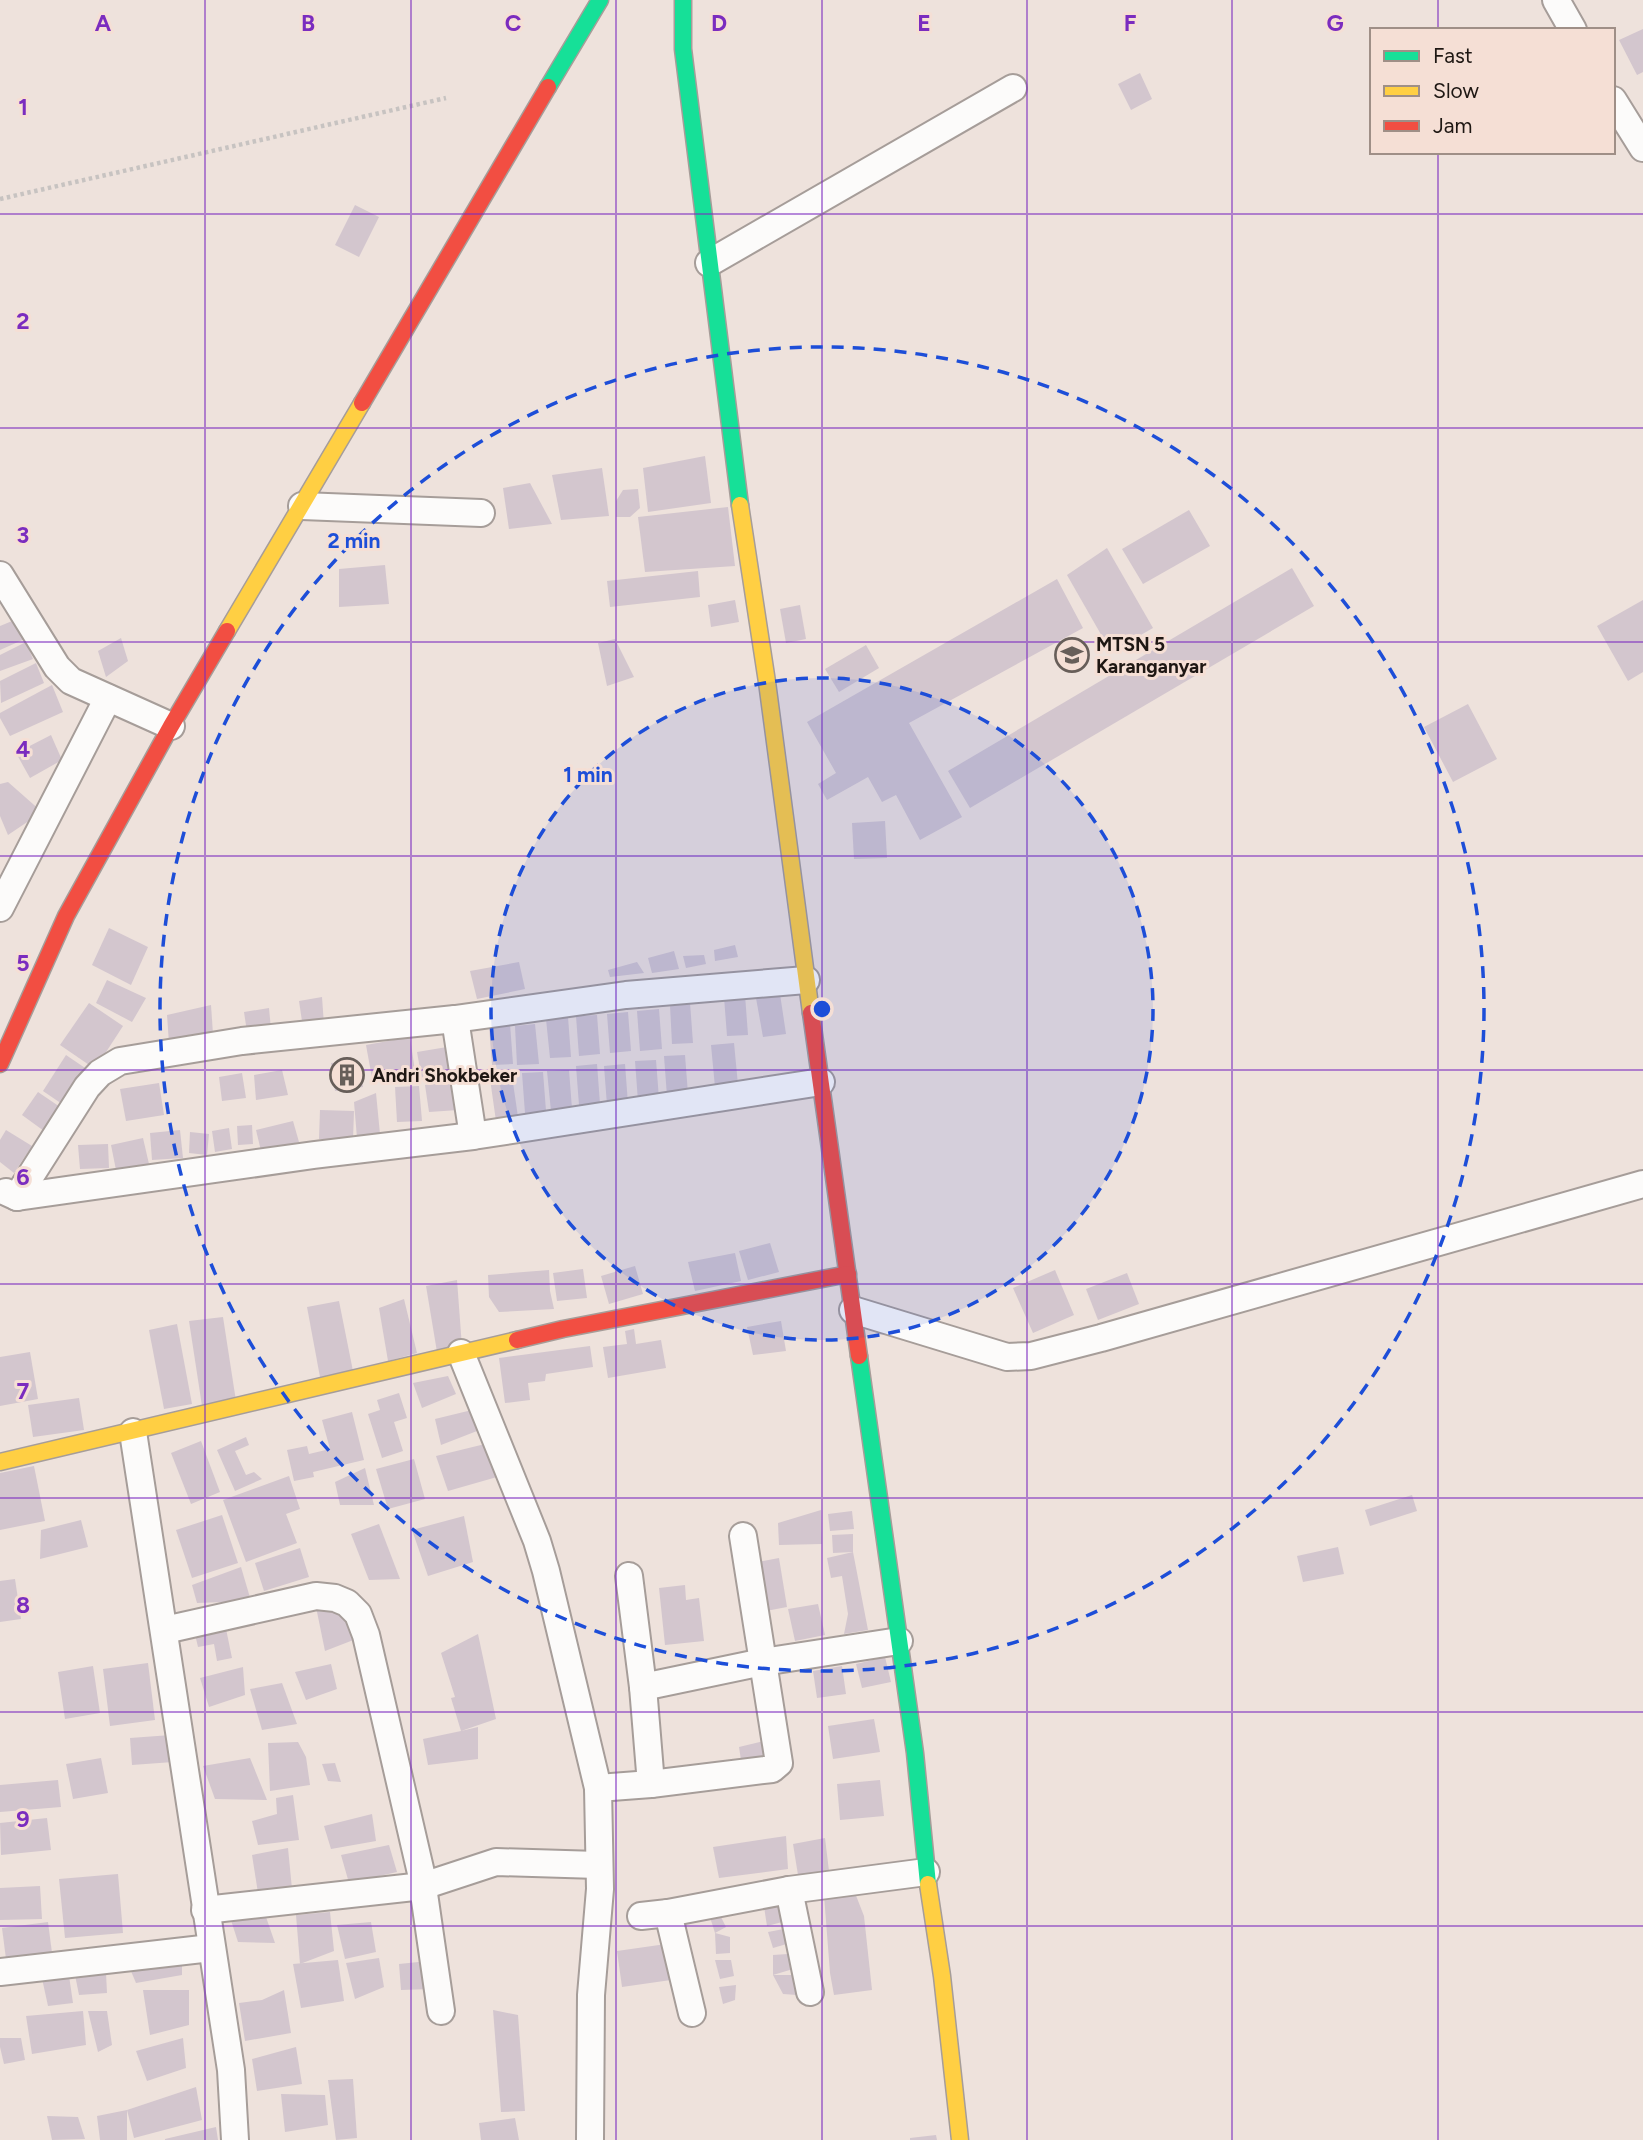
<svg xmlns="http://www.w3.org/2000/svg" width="1643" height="2140" font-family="Figtree,sans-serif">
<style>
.building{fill:#d3c6ce}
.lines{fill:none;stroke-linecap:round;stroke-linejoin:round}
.street-casing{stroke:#a69d99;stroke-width:30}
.fast-casing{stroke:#a69d99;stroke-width:19}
.slow-casing{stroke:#a69d99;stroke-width:19}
.jam-casing{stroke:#a69d99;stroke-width:19}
.path{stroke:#c7c3c1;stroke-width:4.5;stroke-dasharray:3.5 3.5;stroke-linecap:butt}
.street{stroke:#fcfbfa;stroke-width:26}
.fast{stroke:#16e098;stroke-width:16}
.slow{stroke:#ffcf43;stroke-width:16}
.jam{stroke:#f24e42;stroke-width:16}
.grid{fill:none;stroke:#7b2cbf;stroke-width:2;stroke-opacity:0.55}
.ring{fill:none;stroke:#1d4ed8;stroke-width:3.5;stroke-dasharray:12 9}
.labels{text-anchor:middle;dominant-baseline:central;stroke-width:6;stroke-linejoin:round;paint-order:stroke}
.poi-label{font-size:19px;font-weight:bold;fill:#1e1713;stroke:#f5dfd5;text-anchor:start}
.grid-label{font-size:23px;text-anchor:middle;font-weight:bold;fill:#7b2cbf;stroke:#f5dfd5;stroke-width:6;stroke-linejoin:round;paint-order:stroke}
.centre{fill:#1d4ed8;stroke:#f5dfd5;stroke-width:3.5}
.ring-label{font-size:21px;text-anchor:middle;font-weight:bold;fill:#1d4ed8;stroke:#f5dfd5;stroke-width:6;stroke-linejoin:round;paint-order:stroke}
</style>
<rect width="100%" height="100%" fill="#eee2dc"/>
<!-- building -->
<g class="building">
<polygon points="1643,29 1643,72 1637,75 1619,40"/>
<polygon points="1140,73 1152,99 1131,110 1118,84"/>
<polygon points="355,205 379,217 359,257 335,245"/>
<polygon points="705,456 711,503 648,512 643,468"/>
<polygon points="602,468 609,516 561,520 552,475"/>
<polygon points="530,483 552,524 509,529 503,488"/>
<polygon points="638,489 640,508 630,517 616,517 616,501 623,490"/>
<polygon points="728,507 735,566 645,572 638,517"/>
<polygon points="1189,510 1210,546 1143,584 1122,549"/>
<polygon points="1107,548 1153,628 1111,652 1067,575"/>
<polygon points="385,565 389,604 339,607 339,569"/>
<polygon points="1292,568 1314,606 970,808 948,771"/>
<polygon points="698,571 700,597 610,607 607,581"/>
<polygon points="1057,579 1083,628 909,723 962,817 920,840 896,795 882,802 868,777 827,800 818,784 836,773 807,722"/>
<polygon points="735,600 739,622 711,627 708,605"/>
<polygon points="1643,600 1643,672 1628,681 1597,626"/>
<polygon points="800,605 806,639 786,643 780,609"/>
<polygon points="17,619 27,638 0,650 0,626"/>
<polygon points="121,638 128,661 106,677 98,651"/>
<polygon points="615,639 634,677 607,686 598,643"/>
<polygon points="26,642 33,659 0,671 0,655"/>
<polygon points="866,645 879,668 839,692 825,669"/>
<polygon points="36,663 44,683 1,703 0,681"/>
<polygon points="52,685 63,712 10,736 0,718 0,713"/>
<polygon points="1468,704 1497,759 1453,782 1424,727"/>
<polygon points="51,735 62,760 30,778 16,753"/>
<polygon points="8,782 42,812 8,835 0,816 0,784"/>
<polygon points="885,821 887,858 854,859 852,823"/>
<polygon points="109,928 148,947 131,985 92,965"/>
<polygon points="735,945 738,957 715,961 714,950"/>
<polygon points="674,951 679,969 652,973 648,958"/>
<polygon points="704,955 706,964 686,968 683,956"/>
<polygon points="519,962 525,989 477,999 470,971"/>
<polygon points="637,962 644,973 610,977 608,970"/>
<polygon points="107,980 146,998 132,1022 96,1003"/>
<polygon points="780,994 786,1034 763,1037 756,998"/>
<polygon points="745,995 748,1035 727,1036 724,997"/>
<polygon points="322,997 324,1025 303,1028 299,1001"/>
<polygon points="89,1003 123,1026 95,1069 60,1045"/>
<polygon points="690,1003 693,1043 672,1044 670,1005"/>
<polygon points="211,1005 213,1034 169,1043 167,1015"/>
<polygon points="269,1008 271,1029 247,1032 244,1012"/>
<polygon points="659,1009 662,1049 640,1051 637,1011"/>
<polygon points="628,1012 631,1051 610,1053 607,1014"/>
<polygon points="597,1015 600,1054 579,1056 576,1016"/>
<polygon points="568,1017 571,1057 550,1058 546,1019"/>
<polygon points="510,1024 513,1064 492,1065 489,1026"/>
<polygon points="535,1024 539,1064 517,1065 515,1026"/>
<polygon points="410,1037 415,1071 372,1078 366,1045"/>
<polygon points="734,1043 738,1085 715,1087 711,1045"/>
<polygon points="447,1047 452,1075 422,1080 417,1052"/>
<polygon points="66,1055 88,1070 65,1106 43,1091"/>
<polygon points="685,1055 688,1094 667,1096 664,1056"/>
<polygon points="358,1060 363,1087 335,1091 331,1063"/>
<polygon points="656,1060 659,1099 638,1101 635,1061"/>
<polygon points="597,1064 600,1104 579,1105 576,1066"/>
<polygon points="625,1064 628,1104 607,1105 604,1066"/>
<polygon points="282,1070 288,1095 256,1100 254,1075"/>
<polygon points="569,1070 572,1109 551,1111 547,1071"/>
<polygon points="543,1072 546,1111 525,1113 522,1073"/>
<polygon points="242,1073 246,1098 222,1101 219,1077"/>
<polygon points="512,1076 518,1117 497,1128 490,1079"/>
<polygon points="454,1080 458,1110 429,1112 425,1085"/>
<polygon points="159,1083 164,1115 126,1121 120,1089"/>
<polygon points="419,1086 422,1121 397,1122 395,1087"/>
<polygon points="38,1092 60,1107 44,1131 22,1115"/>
<polygon points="376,1093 380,1134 357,1138 354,1102"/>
<polygon points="320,1110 354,1111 353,1140 319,1139"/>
<polygon points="293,1121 299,1142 261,1151 256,1130"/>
<polygon points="252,1125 253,1144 238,1145 237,1126"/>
<polygon points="229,1128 232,1149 215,1152 212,1131"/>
<polygon points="6,1130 32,1146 14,1173 0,1162 0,1140"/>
<polygon points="180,1130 183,1158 152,1160 150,1133"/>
<polygon points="190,1132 209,1134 207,1155 189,1153"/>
<polygon points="143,1138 149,1164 116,1170 111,1145"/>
<polygon points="108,1144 109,1168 80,1169 78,1145"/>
<polygon points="770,1243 779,1272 748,1280 739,1251"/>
<polygon points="735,1253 741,1281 695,1291 688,1262"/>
<polygon points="635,1266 643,1294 609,1304 601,1276"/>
<polygon points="583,1269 587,1298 557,1301 553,1273"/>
<polygon points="549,1270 550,1291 554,1309 499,1312 489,1297 488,1275"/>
<polygon points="1055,1270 1074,1315 1033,1333 1013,1288"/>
<polygon points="1127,1273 1139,1304 1098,1320 1086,1289"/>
<polygon points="457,1280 462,1347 437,1352 426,1286"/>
<polygon points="404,1299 417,1353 388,1361 379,1308"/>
<polygon points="339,1301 353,1371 320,1377 307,1307"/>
<polygon points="223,1317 236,1401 202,1406 189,1321"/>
<polygon points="781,1321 786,1351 753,1355 747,1327"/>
<polygon points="177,1324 192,1404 164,1409 149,1330"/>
<polygon points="634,1329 636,1344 661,1340 666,1368 608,1378 603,1347 627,1344 625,1331"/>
<polygon points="590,1346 593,1367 546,1374 545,1381 528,1383 530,1400 505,1403 499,1358"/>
<polygon points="30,1352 38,1399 0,1406 0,1357"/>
<polygon points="448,1376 456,1394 422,1408 413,1383"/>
<polygon points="399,1393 407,1418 394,1422 403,1451 382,1458 368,1414 380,1410 377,1400"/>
<polygon points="79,1398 84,1430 33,1437 28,1405"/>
<polygon points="476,1409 477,1431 441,1445 435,1419"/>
<polygon points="352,1412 364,1460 313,1472 314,1477 294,1481 287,1450 307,1446 309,1454 330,1449 322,1420"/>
<polygon points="246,1437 249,1445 235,1451 246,1475 254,1472 262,1479 235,1491 217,1450"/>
<polygon points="201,1441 220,1492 191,1504 171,1453"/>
<polygon points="485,1444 497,1477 448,1491 436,1456"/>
<polygon points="414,1459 425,1499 388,1509 376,1469"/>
<polygon points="34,1466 45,1521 0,1530 0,1473"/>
<polygon points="365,1468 374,1505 340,1505 335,1482"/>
<polygon points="289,1476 300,1509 286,1514 297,1543 246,1562 223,1500"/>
<polygon points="1412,1495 1417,1511 1370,1526 1365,1510"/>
<polygon points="821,1510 822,1544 779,1545 778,1523"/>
<polygon points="852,1511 854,1529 830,1531 828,1514"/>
<polygon points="222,1515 238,1563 192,1578 176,1530"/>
<polygon points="464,1516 473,1562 428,1576 412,1530"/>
<polygon points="81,1520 88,1547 40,1559 41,1530"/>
<polygon points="379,1524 400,1579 369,1580 351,1534"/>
<polygon points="853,1534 853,1552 868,1630 844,1634 848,1614 842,1576 831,1578 827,1558 853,1552 833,1553 832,1535"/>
<polygon points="1338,1547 1344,1574 1303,1582 1297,1556"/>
<polygon points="300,1548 309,1577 264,1591 255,1563"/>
<polygon points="779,1558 787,1607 766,1611 758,1562"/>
<polygon points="241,1567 251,1601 197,1603 192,1585"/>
<polygon points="15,1579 21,1619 0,1622 0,1581"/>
<polygon points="685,1585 686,1600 699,1598 704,1641 665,1645 659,1588"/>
<polygon points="341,1601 356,1639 325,1651 316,1607"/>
<polygon points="818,1604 825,1635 795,1641 788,1609"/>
<polygon points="225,1624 232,1658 217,1661 214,1644 198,1647 194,1630"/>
<polygon points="478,1634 496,1719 461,1731 478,1727 478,1759 428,1765 423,1739 461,1731 451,1698 455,1697 441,1653"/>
<polygon points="885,1657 891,1682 862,1688 856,1664"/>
<polygon points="148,1663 155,1720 110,1726 103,1669"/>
<polygon points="331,1664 337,1689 306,1700 295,1672"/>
<polygon points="93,1666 100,1713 65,1719 58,1672"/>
<polygon points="842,1666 846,1694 817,1698 813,1671"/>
<polygon points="243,1667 245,1695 209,1707 200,1678"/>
<polygon points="282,1683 297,1724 262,1730 250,1689"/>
<polygon points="874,1719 880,1752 833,1759 828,1726"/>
<polygon points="171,1735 173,1762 132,1765 130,1738"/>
<polygon points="768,1740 762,1757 741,1760 739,1747"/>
<polygon points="298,1742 306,1757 310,1785 270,1791 268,1743"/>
<polygon points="101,1758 108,1793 73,1799 66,1764"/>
<polygon points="250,1758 267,1800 215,1799 203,1766"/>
<polygon points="335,1763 341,1782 328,1781 322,1764"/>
<polygon points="58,1780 61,1807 0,1812 0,1785"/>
<polygon points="880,1780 884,1816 840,1820 837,1784"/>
<polygon points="293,1795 299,1840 258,1845 252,1821 277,1814 276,1798"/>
<polygon points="372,1814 376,1841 331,1849 324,1826"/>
<polygon points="47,1818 51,1850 1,1855 0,1823"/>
<polygon points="786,1836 788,1869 719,1878 713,1847"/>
<polygon points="825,1838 829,1871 798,1875 793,1844"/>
<polygon points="389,1845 397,1872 349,1883 341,1855"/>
<polygon points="288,1848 292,1889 258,1893 252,1855"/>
<polygon points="118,1874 123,1933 65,1938 59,1879"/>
<polygon points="40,1886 42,1919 0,1920 0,1888"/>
<polygon points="855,1893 864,1916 872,1990 834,1995 830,1973 824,1895"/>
<polygon points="764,1907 781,1907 786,1921 767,1926"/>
<polygon points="330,1912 334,1951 300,1964 296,1915"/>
<polygon points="229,1914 266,1917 275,1943 238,1942"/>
<polygon points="709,1914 720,1915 726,1927 715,1933"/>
<polygon points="48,1922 52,1953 6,1959 2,1928"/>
<polygon points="371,1922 376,1952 345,1959 337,1925"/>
<polygon points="789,1928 790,1943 773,1948 768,1932"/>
<polygon points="715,1933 730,1937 730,1953 716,1954"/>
<polygon points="666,1944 671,1980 622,1987 617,1951"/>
<polygon points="788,1954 793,1969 773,1975 773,1955"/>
<polygon points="379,1958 384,1987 355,1999 346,1963"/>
<polygon points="182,1959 182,1975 136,1983 128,1964"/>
<polygon points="338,1960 344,2001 301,2008 293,1964"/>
<polygon points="715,1960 731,1960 734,1976 720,1979"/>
<polygon points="428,1961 431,1989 401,1990 399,1964"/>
<polygon points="68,1969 73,2003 48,2006 41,1974"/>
<polygon points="74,1970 106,1973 107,1993 79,1995"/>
<polygon points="773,1975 792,1975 797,1995 783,1994"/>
<polygon points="736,1985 735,2000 723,2004 719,1987"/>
<polygon points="143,1990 189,1990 189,2025 150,2035"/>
<polygon points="284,1990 291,2033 245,2041 239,2003 262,2000"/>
<polygon points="493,2010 518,2015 525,2111 501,2112"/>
<polygon points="83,2011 86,2045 32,2054 26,2016"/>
<polygon points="88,2011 107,2011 112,2045 98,2052"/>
<polygon points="0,2038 21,2038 25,2060 4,2064 0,2047"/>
<polygon points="183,2038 186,2068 147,2081 136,2051"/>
<polygon points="296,2047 302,2084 257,2091 252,2059"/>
<polygon points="353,2079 357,2138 336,2140 328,2080"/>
<polygon points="196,2087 202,2120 134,2138 127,2110"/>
<polygon points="281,2094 325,2095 328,2125 285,2132"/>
<polygon points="127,2110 127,2140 100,2140 97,2116"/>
<polygon points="47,2116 78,2117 85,2139 52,2140"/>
<polygon points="515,2118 519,2140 481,2140 479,2123"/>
<polygon points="216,2127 218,2140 165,2140 165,2139"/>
<polygon points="936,2135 937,2140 910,2140 910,2138"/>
</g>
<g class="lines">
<!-- street casing -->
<g class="street-casing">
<g id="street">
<polyline points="1556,0 1573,30"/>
<polyline points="1613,100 1643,148"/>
<polyline points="709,263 1013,88"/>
<polyline points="302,506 481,513"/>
<polyline points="0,575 57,667 71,681 171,726"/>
<polyline points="0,908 108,698"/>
<polyline points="455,1019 473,1136"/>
<polyline points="6,1192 17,1197 314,1155 473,1136 821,1082"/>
<polyline points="17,1197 87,1087 100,1073 120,1061 242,1041 455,1019 626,995 806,980"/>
<polyline points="853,1310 1007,1357 1031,1356 1101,1338 1643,1184"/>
<polyline points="461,1353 537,1541 546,1571 598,1788 600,1889 591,1995 590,2140"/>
<polyline points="133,1432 231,2070 235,2140"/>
<polyline points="629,1576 643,1687 651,1784"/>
<polyline points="165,1630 316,1596 335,1598 347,1603 358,1614 366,1635 421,1873 441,2011"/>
<polyline points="643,1687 763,1662 899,1641"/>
<polyline points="598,1788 651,1784 772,1769 779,1763 743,1536"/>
<polyline points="789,1890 810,1992"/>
<polyline points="205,1910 423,1886 496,1862 598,1865"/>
<polyline points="668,1913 692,2013"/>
<polyline points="641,1916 668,1913 789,1890 926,1872"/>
<polyline points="0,1972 211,1948"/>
</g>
</g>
<!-- fast casing -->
<g class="fast-casing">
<g id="fast">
<polyline points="683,0 683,49 740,505"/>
<polyline points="548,87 600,0"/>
<polyline points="859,1356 915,1753 928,1884"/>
</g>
</g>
<!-- slow casing -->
<g class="slow-casing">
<g id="slow">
<polyline points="740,505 767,682 811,1013"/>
<polyline points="227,631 362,403"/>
<polyline points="0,1462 517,1340"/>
<polyline points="928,1884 942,1976 960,2140"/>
</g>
</g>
<!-- jam casing -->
<g class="jam-casing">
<g id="jam">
<polyline points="362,403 548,87"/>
<polyline points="811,1013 859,1356"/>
<polyline points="0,1064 66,916 171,726 227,631"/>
<polyline points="517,1340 563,1329 848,1274"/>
</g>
</g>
<!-- path -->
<polyline class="path" points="0,199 446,98"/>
<!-- street -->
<use href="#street" class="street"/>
<!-- fast -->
<use href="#fast" class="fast"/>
<!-- slow -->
<use href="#slow" class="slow"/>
<!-- jam -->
<use href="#jam" class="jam"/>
</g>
<!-- grid -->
<path class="grid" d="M205 0V2140M411 0V2140M616 0V2140M822 0V2140M1027 0V2140M1232 0V2140M1438 0V30M1438 152V2140M0 214H1643M0 428H1643M0 642H1643M0 856H1643M0 1070H1643M0 1284H1643M0 1498H1643M0 1712H1643M0 1926H1643"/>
<!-- distance rings -->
<circle cx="822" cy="1009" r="331" fill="#1d4ed8" fill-opacity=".12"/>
<g class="ring">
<circle cx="822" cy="1009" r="331"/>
<circle cx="822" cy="1009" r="662"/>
</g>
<!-- icons -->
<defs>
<g id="school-ring" transform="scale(1.75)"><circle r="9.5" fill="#f5dfd5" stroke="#675e59" stroke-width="1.5"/><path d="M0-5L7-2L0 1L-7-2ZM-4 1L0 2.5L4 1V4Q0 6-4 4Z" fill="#675e59"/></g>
<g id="building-ring" transform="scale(1.75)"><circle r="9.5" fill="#f5dfd5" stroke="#675e59" stroke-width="1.5"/><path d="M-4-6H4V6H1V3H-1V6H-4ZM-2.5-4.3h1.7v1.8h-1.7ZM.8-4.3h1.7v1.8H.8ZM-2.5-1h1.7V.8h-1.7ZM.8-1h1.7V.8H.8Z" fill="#675e59"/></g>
</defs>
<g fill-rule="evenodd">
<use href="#school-ring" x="1072" y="655"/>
<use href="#building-ring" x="347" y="1075"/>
</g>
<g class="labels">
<!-- poi labels -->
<g class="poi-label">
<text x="1096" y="644">MTSN 5<tspan x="1096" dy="22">Karanganyar</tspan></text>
<text x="372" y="1075">Andri Shokbeker</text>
</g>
</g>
<g class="grid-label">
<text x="103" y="31">A</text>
<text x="308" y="31">B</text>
<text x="513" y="31">C</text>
<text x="719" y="31">D</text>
<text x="924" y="31">E</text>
<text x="1130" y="31">F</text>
<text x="1335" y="31">G</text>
<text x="23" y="115">1</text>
<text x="23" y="329">2</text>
<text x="23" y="543">3</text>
<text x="23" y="757">4</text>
<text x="23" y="971">5</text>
<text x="23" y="1185">6</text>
<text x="23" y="1399">7</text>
<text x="23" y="1613">8</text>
<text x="23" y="1827">9</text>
</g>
<circle cx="822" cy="1009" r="10" class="centre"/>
<g class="ring-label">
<text x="354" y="548">2 min</text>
<text x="588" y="782">1 min</text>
</g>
<!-- legend -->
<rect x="1370" y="28" width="245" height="126" fill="#f5dfd5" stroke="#9f8f87" stroke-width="2"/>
<rect x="1384" y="51" width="35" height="10" fill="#16e098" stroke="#9f8f87" stroke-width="2"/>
<text x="1433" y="63" font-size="21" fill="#1e1713">Fast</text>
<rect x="1384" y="86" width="35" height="10" fill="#ffcf43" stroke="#9f8f87" stroke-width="2"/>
<text x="1433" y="98" font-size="21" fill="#1e1713">Slow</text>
<rect x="1384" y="121" width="35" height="10" fill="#f24e42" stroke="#9f8f87" stroke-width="2"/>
<text x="1433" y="133" font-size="21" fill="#1e1713">Jam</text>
</svg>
